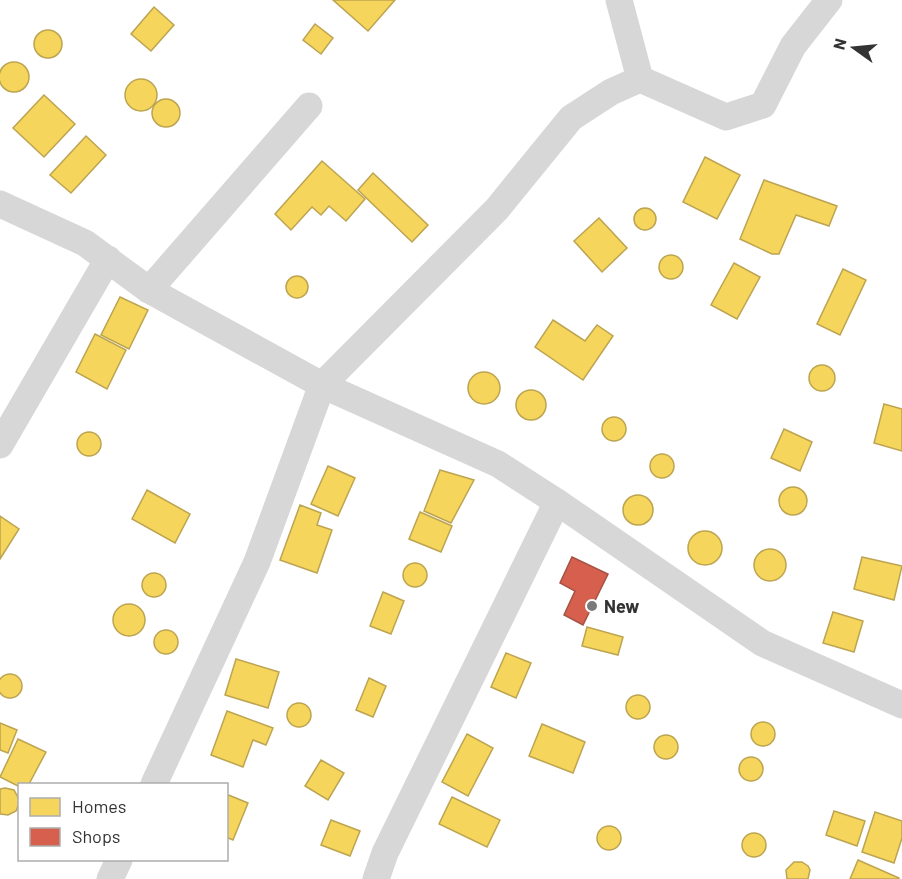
<svg xmlns="http://www.w3.org/2000/svg" width="902" height="879" font-family="Barlow,sans-serif">
<style>
.homes{fill:#f6d55c;stroke:#bca450;stroke-width:1.5}
.shops{fill:#d6604d;stroke:#a55245;stroke-width:1.5}
.lines{fill:none;stroke-linecap:round;stroke-linejoin:round}
.street{stroke:#d7d7d7;stroke-width:27}
.poi-dot{fill:#7a7a7a;stroke:#fff;stroke-width:2}
.labels{text-anchor:middle;dominant-baseline:central;stroke-width:6;stroke-linejoin:round;paint-order:stroke}
.poi-label{font-size:18px;font-weight:bold;fill:#333;stroke:#fff;text-anchor:start}
</style>
<rect width="100%" height="100%" fill="#fff"/>
<!-- homes -->
<g class="homes">
<polygon points="333,0 395,0 368,31"/>
<polygon points="154,7 174,25 151,51 131,34"/>
<polygon points="315,24 333,38 321,54 303,40"/>
<circle cx="48" cy="44" r="14"/>
<circle cx="14" cy="77" r="15"/>
<circle cx="141" cy="95" r="16"/>
<polygon points="44,95 75,124 44,157 13,128"/>
<circle cx="166" cy="113" r="14"/>
<polygon points="86,136 106,155 71,193 50,175"/>
<polygon points="705,157 740,175 717,219 683,202"/>
<polygon points="322,161 365,199 346,221 329,206 321,215 312,207 291,230 275,214"/>
<polygon points="373,173 428,225 412,242 358,190"/>
<polygon points="764,180 837,206 829,226 796,215 779,254 772,254 740,239"/>
<circle cx="645" cy="219" r="11"/>
<polygon points="599,218 627,248 602,272 574,241"/>
<circle cx="671" cy="267" r="12"/>
<polygon points="734,263 760,277 737,319 711,305"/>
<polygon points="843,269 866,280 840,335 817,324"/>
<circle cx="297" cy="287" r="11"/>
<polygon points="120,297 148,310 129,349 101,335"/>
<polygon points="553,320 585,341 597,325 613,336 583,380 535,347"/>
<polygon points="95,334 126,350 107,389 76,372"/>
<circle cx="822" cy="378" r="13"/>
<circle cx="484" cy="388" r="16"/>
<circle cx="531" cy="405" r="15"/>
<polygon points="884,404 902,409 902,451 874,443"/>
<circle cx="614" cy="429" r="12"/>
<polygon points="784,429 812,442 800,471 771,458"/>
<circle cx="89" cy="444" r="12"/>
<circle cx="662" cy="466" r="12"/>
<polygon points="328,466 355,478 338,516 311,504"/>
<polygon points="440,470 474,480 451,523 424,511"/>
<circle cx="793" cy="501" r="14"/>
<polygon points="147,490 190,514 175,543 132,519"/>
<circle cx="638" cy="510" r="15"/>
<polygon points="300,505 321,513 317,525 332,530 317,573 280,560"/>
<polygon points="420,512 452,526 441,552 409,539"/>
<polygon points="0,516 19,529 0,559"/>
<circle cx="705" cy="548" r="17"/>
<circle cx="770" cy="565" r="16"/>
<polygon points="862,557 902,566 894,600 854,589"/>
<circle cx="415" cy="575" r="12"/>
<circle cx="154" cy="585" r="12"/>
<polygon points="383,592 404,601 391,634 370,626"/>
<circle cx="129" cy="620" r="16"/>
<polygon points="833,612 863,621 854,652 823,643"/>
<polygon points="587,627 623,637 618,655 582,646"/>
<circle cx="166" cy="642" r="12"/>
<polygon points="506,653 531,663 516,698 491,687"/>
<polygon points="236,659 279,672 268,708 225,695"/>
<circle cx="10" cy="686" r="12"/>
<polygon points="369,678 386,686 373,717 356,710"/>
<circle cx="638" cy="707" r="12"/>
<circle cx="299" cy="715" r="12"/>
<polygon points="227,711 273,728 266,745 253,740 243,767 211,755"/>
<circle cx="763" cy="734" r="12"/>
<polygon points="0,723 17,730 8,753 0,750"/>
<polygon points="542,724 585,742 573,773 529,756"/>
<polygon points="467,734 493,748 468,796 442,782"/>
<circle cx="666" cy="747" r="12"/>
<polygon points="18,739 46,752 29,784 20,784 20,787 0,777"/>
<circle cx="751" cy="769" r="12"/>
<polygon points="321,760 344,773 328,800 305,786"/>
<polygon points="5,788 14,790 20,801 16,811 8,815 0,814 0,789"/>
<polygon points="226,794 248,803 233,840 226,837"/>
<polygon points="452,797 500,820 487,847 439,824"/>
<polygon points="834,811 865,821 857,846 826,835"/>
<polygon points="875,812 902,821 902,838 894,863 862,852"/>
<polygon points="331,820 360,831 350,856 321,845"/>
<circle cx="609" cy="838" r="12"/>
<circle cx="754" cy="845" r="12"/>
<polygon points="858,860 899,878 899,879 850,879"/>
<polygon points="794,862 802,862 808,866 810,870 808,879 787,879 786,870"/>
</g>
<!-- shops -->
<polygon class="shops" points="572,557 608,574 583,625 564,615 575,591 560,583"/>
<g class="lines">
<!-- street -->
<g class="street">
<polyline points="619,0 640,79"/>
<polyline points="0,204 85,243 149,290 322,385 498,464 557,502 762,643 902,705"/>
<polyline points="149,290 309,106"/>
<polyline points="0,445 108,259"/>
<polyline points="154,784 257,562 322,385 497,209 571,118 611,92 640,79 726,117 763,105 793,46 829,0"/>
<polyline points="110,879 119,860"/>
<polyline points="376,879 385,853 557,502"/>
</g>
</g>
<!-- markers -->
<circle class="poi-dot" cx="592" cy="606" r="6"/>
<g class="labels">
<!-- poi labels -->
<g class="poi-label">
<text x="604" y="606">New</text>
</g>
</g>
<!-- legend -->
<rect x="18" y="783" width="210" height="78" fill="#ffffff" stroke="#adadad" stroke-width="1.5"/>
<rect x="30" y="798" width="30" height="18" fill="#f6d55c" stroke="#adadad" stroke-width="1.5"/>
<text x="72" y="813" font-size="18" fill="#333333">Homes</text>
<rect x="30" y="828" width="30" height="18" fill="#d6604d" stroke="#adadad" stroke-width="1.5"/>
<text x="72" y="843" font-size="18" fill="#333333">Shops</text>
<!-- north arrow -->
<g transform="translate(854 48) rotate(285)" stroke="#ffffff" stroke-width="4.5" paint-order="stroke">
<path d="M0-4.5L10 22L0 15L-10 22Z" fill="#333333"/>
<text y="-9" font-size="16" font-weight="bold" text-anchor="middle" fill="#333333">N</text>
</g>
</svg>
